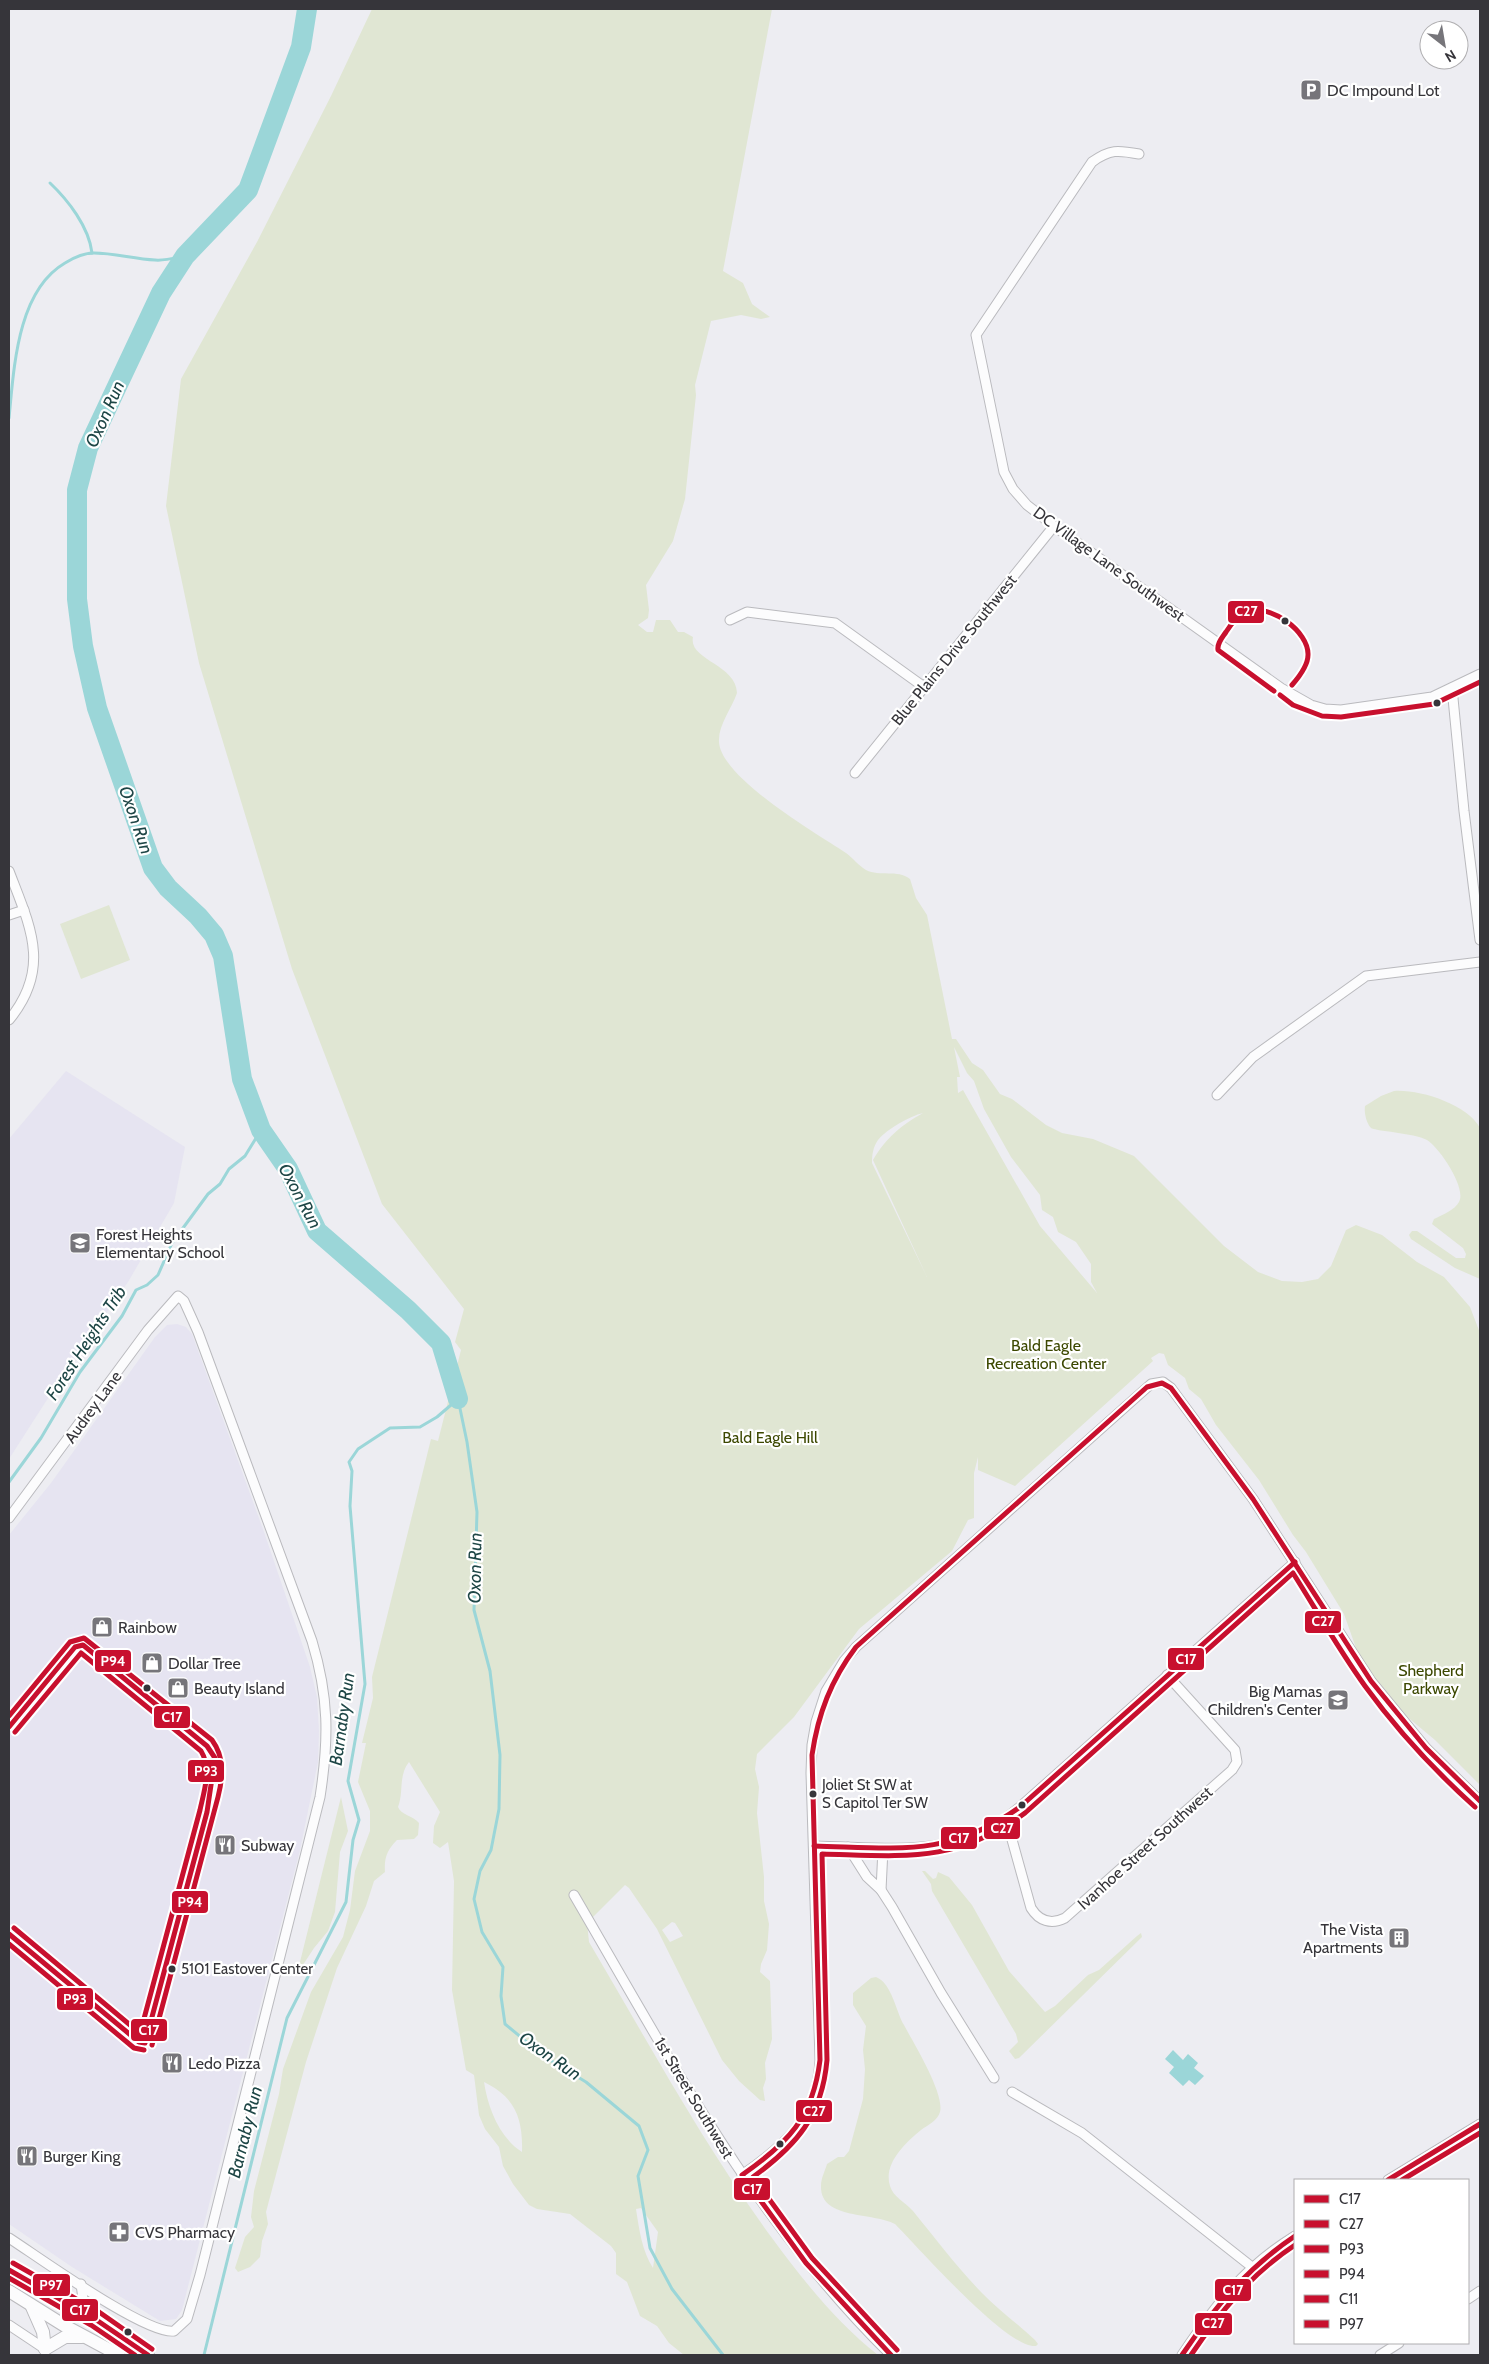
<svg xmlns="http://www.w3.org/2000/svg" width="1489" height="2364" font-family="Cabin,sans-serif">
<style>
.built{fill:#e6e4f1}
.green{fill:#e0e6d3;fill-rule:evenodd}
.water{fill:#9bd6d8}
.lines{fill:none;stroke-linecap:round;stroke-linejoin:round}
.stream{stroke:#9bd6d8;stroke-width:3}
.river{stroke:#9bd6d8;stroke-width:20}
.minor-casing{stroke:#bababe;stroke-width:11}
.primary-casing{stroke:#bababe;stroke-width:14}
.minor{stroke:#fcfcfd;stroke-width:9}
.primary{stroke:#fcfcfd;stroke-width:12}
.bus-1-casing{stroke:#fff;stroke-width:9}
.bus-2-casing{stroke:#fff;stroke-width:9}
.bus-3-casing{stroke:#fff;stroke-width:9}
.bus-4-casing{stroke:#fff;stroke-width:9}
.bus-5-casing{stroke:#fff;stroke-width:9}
.bus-6-casing{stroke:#fff;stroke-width:9}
.bus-1{stroke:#c8102e;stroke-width:5}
.bus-2{stroke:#c8102e;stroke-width:5}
.bus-3{stroke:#c8102e;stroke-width:5}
.bus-4{stroke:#c8102e;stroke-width:5}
.bus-5{stroke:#c8102e;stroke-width:5}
.bus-6{stroke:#c8102e;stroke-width:5}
.bus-dot{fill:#36353a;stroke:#fff;stroke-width:2}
.labels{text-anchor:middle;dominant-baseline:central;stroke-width:4.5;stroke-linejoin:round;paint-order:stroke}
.bus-label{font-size:15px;fill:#36353a;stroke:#fff;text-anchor:start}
.poi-label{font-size:16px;fill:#36353a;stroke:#fff;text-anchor:start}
.street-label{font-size:16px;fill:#36353a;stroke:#fff}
.park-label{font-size:16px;fill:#3c4800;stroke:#fff}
.water-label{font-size:18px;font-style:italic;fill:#1e4646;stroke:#fff}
.line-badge{stroke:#fff;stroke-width:2}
.badge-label{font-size:14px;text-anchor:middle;font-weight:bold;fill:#fff}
</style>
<rect width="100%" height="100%" fill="#ededf2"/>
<!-- built -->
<g class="built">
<polygon points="66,1071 185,1147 174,1203 128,1282 66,1370 9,1459 9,1139"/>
<polygon points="177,1324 186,1327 192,1334 264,1532 310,1667 317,1697 319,1731 318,1762 300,1850 182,2310 176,2319 160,2321 72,2267 9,2224 9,1535 51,1483 155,1337 167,1325"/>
</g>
<!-- green -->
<g class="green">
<path d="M372 9H772L723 271 743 283 752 304 770 317 761 319 741 315 711 321 695 385 696 395 685 499 673 541 646 585 649 610 648 618 638 625 647 632H653L656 620H670L678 632H684L693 637C688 660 736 664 737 693 732 708 718 725 719 742 721 778 817 834 846 853 853 858 859 866 866 870 880 877 897 869 910 879L916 898 927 915 952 1039H956L972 1063 983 1070 1000 1094 1012 1099 1046 1125 1062 1133 1093 1139 1134 1156 1224 1246 1258 1272 1282 1281 1302 1282 1318 1279 1331 1266 1346 1230 1356 1225 1382 1235 1417 1262 1444 1277 1470 1307 1480 1333V1785L1435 1740 1369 1685 1344 1614 1306 1552 1293 1535 1259 1480 1216 1425 1201 1399 1189 1389 1185 1378 1168 1365 1164 1354 1159 1353 1151 1358 1153 1361 1015 1486 978 1470V1457L974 1473V1518L968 1520 952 1551 859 1629 794 1717 757 1754 755 1769 759 1787 757 1813 764 1877V1901L769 1924 767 1950 761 1964 760 1972 770 1981 772 2039 765 2063 766 2079 763 2088 765 2101 760 2100 739 2081 722 2060 657 1929 629 1888 625 1885 587 1923 589 1942C648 2042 703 2144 772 2238 803 2280 836 2322 878 2355H684L669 2343 657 2326 640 2316 627 2282 616 2274V2253L611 2246 570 2214 537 2209 529 2205 513 2184 503 2166 499 2147 485 2129 479 2115 474 2075 466 2070 452 1990 454 1881 448 1842 440 1848 433 1843 434 1826 440 1812 409 1762C398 1776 404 1792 398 1807 401 1815 414 1816 419 1823L418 1835 414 1839 397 1840C387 1850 384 1858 385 1872L374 1881 366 1906 337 1968 306 2062 266 2212 268 2224 262 2241 260 2257 250 2267 238 2272 235 2268 245 2237 254 2227 251 2217 254 2191 279 2094 283 2069 311 1992 343 1937 350 1910 355 1871 370 1831V1811L358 1782 366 1743H362L373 1698 372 1677 431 1439 438 1441 461 1350 455 1342 464 1309 382 1204 292 969 199 663 166 506 181 379 257 242 331 96ZM954 1047 967 1073 974 1081 984 1109 1011 1157 1040 1195 1042 1210 1053 1217 1058 1232 1076 1242 1091 1264V1282L1097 1293 1040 1226 963 1090 958 1093 957 1077H960ZM923 1113C900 1126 886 1138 873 1160L927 1277 872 1163C872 1155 873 1147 878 1140 887 1129 910 1116 923 1113ZM672 1922 675 1923 683 1936 670 1942 662 1930ZM484 2082C515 2097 523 2118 522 2152 499 2137 488 2108 484 2082ZM641 2208 658 2232 653 2268C642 2251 639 2229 636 2209Z"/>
<polygon points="109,905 130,960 81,979 60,924"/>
<path d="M1394 1091C1419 1089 1467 1104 1480 1128V1279L1455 1268 1411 1239 1409 1235 1412 1231H1417L1456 1258H1465L1466 1254 1463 1248 1432 1224 1434 1219C1442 1215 1455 1210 1459 1202 1467 1188 1439 1147 1427 1140 1414 1133 1374 1131 1371 1128 1366 1123 1364 1112 1365 1106L1381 1096Z"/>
<polygon points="341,1797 348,1831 340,1852 335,1912 328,1931 314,1948 297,1974"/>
<polygon points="922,1871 925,1871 933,1879 936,1878 938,1872 949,1877 972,1905 1009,1971 1045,2012 1055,2006 1088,1975 1099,1970 1137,1936 1141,1933 1142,1937 1019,2058 1015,2059 1009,2051 1018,2042 1016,2034 932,1891 931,1884"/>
<path d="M876 1977C892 1983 896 2012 904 2025 913 2042 945 2094 940 2112 938 2120 928 2125 921 2130 905 2143 883 2164 890 2186 893 2197 905 2202 913 2211 935 2238 956 2266 981 2292 997 2309 1017 2323 1035 2340L1038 2344 1036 2346C1008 2350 918 2247 895 2224 874 2212 820 2220 821 2186 821 2178 825 2171 827 2164L838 2157H844L849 2151 863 2099 865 2069 863 2050 866 2026 853 2005V1993L871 1978Z"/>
</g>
<!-- water -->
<polygon class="water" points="1173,2050 1183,2060 1188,2054 1198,2063 1194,2068 1204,2076 1195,2085 1189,2080 1183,2086 1169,2073 1174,2067 1165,2059"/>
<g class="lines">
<!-- stream -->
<g class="stream">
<path d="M50 183C68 200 89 227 92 253"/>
<path d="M9 418C14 368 17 291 65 263 73 258 85 253 94 253 114 253 134 259 155 260 164 261 175 258 185 256"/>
<polyline points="9,1482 41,1438 80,1372 122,1316 136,1290 147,1285 158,1275 172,1243 208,1194 220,1184 229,1169 245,1156 261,1130"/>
<polyline points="204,2355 287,2018 346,1902 353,1840 359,1820 348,1781 365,1684 350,1506 352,1471 349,1462 358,1449 390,1428 420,1427 437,1417 458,1399 467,1442 477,1512 474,1610 490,1671 500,1755 499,1809 491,1850 480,1871 474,1899 482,1932 503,1967 501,1996 505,2024 545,2057 586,2082 639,2126 648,2150 638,2176 650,2248 672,2289 723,2355"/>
</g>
<!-- river -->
<polyline class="river" points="307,9 301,47 248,190 185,256 161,293 88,448 77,490 77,599 83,646 97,708 153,868 168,888 198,916 214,935 223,956 242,1079 261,1130 288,1169 317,1231 408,1310 441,1343 458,1399"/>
<!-- minor casing -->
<g class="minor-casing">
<g id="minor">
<path d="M1139 154C1118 150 1110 149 1092 162L976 335 1004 472 1013 489 1027 505 1054 526 1281 688 1311 705 1325 709 1341 710 1432 697 1480 674"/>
<polyline points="730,620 747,612 835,623 924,687"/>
<polyline points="1452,688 1464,811 1480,940"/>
<polyline points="855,773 1054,526"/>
<path d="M9 871C30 926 52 968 9 1020"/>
<polyline points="9,915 24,910"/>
<polyline points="1217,1095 1253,1057 1366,976 1480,962"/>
<path d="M9 1518 148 1330 178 1296 184 1301 198 1332 312 1641C329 1697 329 1739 320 1797L200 2275 187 2319 174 2331C146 2335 37 2256 9 2238"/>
<path d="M1006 1818 1031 1908C1039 1921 1051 1925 1065 1918L1232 1770 1237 1762 1235 1750 1167 1675"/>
<path d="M814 1846C890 1847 957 1861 1020 1807L1295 1562"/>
<polyline points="848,1847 867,1877 881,1890 892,1907 941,1993 994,2078"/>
<polyline points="881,1890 883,1849"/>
<path d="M574 1895C668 2056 756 2223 891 2355"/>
<polyline points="1012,2092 1082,2133 1252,2267"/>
<path d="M742 2175C787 2144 817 2118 820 2060L811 1773 812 1745 816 1722 826 1691 844 1661 856 1647 1151 1384 1163 1382 1171 1388 1253 1499 1371 1681 1426 1748 1480 1801"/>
<polyline points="1388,2180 1480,2124"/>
<polyline points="81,2284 83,2299 93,2316"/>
<polyline points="1468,2299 1480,2291"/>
<polyline points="9,2325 45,2349"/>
<path d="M1182 2355C1215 2306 1243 2268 1295 2236"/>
<polyline points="1380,2355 1399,2343"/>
</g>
</g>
<!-- primary casing -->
<g class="primary-casing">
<g id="primary">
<polyline points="9,2270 95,2319 148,2355"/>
<polyline points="9,2291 65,2326 119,2355"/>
<polyline points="32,2307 43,2332 45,2349"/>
<polyline points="45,2349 65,2337 82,2337"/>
</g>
</g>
<!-- minor -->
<use href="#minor" class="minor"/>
<!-- primary -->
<use href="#primary" class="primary"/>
<!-- bus-1 casing -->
<g class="bus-1-casing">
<g id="bus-1">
<polyline points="9,1727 75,1647 83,1645 207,1746 215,1758 207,1812 145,2043 139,2042 9,1934"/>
<path d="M814 1846C896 1848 949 1858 1020 1807L1295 1562"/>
<polyline points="1388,2180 1480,2124"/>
<polyline points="9,2270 95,2319 148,2355"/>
<path d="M891 2355 806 2263 742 2175C788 2143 813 2118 820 2060L812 1755C818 1714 831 1680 856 1647L1147 1387 1162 1383 1171 1388 1253 1499 1371 1681 1426 1748 1480 1801"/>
<path d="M1182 2355C1214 2308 1247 2268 1295 2236"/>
</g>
</g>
<!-- bus-2 casing -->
<g class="bus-2-casing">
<g id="bus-2">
<path d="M1274 691 1218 650C1217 643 1222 638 1226 632 1231 624 1238 614 1248 611 1270 604 1309 631 1308 655 1308 666 1299 677 1292 685"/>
<polyline points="1280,695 1293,705 1322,716 1341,717 1434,704 1480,682"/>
<polyline points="1402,2180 1480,2133"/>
<path d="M897 2350 812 2258 753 2177C797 2145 822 2116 827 2060L822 1854C904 1856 955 1864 1025 1813L1293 1573C1317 1611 1339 1650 1365 1686 1397 1730 1434 1770 1475 1807"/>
<path d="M1191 2355C1220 2312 1251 2274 1295 2245"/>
</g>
</g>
<!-- bus-3 casing -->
<g class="bus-3-casing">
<g id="bus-3">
<path d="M15 1732 81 1653 201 1751C212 1769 204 1791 200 1810L138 2041"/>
<polyline points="9,1944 134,2048 144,2050"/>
</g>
</g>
<!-- bus-4 casing -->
<g class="bus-4-casing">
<g id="bus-4">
<path d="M9 1716 70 1642 84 1638 212 1740C225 1758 223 1777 218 1797L152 2045"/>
<polyline points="14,1928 142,2035 146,2036"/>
</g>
</g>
<!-- bus-5 casing -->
<g class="bus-5-casing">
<polyline id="bus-5" points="9,2278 91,2325 135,2355"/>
</g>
<!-- bus-6 casing -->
<g class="bus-6-casing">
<polyline id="bus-6" points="13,2263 99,2312 152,2349"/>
</g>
<!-- bus-1 -->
<use href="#bus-1" class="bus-1"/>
<!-- bus-2 -->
<use href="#bus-2" class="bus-2"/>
<!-- bus-3 -->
<use href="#bus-3" class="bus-3"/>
<!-- bus-4 -->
<use href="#bus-4" class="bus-4"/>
<!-- bus-5 -->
<use href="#bus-5" class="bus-5"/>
<!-- bus-6 -->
<use href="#bus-6" class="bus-6"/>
</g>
<!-- icons -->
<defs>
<g id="parking-square" transform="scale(1.125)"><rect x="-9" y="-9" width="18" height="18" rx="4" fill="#76757a" stroke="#fff"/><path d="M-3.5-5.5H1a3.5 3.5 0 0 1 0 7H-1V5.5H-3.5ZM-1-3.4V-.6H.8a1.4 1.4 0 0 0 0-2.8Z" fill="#fff"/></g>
<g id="school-square" transform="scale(1.125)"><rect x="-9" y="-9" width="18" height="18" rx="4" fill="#76757a" stroke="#fff"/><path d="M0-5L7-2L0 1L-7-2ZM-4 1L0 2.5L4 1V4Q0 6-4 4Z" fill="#fff"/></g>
<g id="shop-square" transform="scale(1.125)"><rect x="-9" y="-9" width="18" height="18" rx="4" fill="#76757a" stroke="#fff"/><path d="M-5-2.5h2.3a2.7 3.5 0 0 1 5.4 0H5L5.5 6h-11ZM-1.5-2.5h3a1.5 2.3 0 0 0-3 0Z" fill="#fff"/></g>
<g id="restaurant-square" transform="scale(1.125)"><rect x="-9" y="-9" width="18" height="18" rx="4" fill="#76757a" stroke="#fff"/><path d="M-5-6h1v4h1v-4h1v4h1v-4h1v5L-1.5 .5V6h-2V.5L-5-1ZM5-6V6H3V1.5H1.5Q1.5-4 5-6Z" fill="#fff"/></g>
<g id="building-square" transform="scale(1.125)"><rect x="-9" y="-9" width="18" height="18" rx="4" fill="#76757a" stroke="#fff"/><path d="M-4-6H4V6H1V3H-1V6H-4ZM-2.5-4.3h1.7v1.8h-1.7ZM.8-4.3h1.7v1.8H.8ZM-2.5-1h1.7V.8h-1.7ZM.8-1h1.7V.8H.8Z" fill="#fff"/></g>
<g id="pharmacy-square" transform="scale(1.125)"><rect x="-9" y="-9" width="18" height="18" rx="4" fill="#76757a" stroke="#fff"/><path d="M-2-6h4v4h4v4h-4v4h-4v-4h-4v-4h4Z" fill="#fff"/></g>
</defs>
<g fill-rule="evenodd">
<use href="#parking-square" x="1311" y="90"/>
<use href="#school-square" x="80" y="1243"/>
<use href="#shop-square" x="102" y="1627"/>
<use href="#shop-square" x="152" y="1663"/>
<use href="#shop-square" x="178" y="1688"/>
<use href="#school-square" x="1338" y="1700"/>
<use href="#restaurant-square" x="225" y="1845"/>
<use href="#building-square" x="1399" y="1938"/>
<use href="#restaurant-square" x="172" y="2063"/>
<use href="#restaurant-square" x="27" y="2156"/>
<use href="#pharmacy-square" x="119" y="2232"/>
</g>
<!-- markers -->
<g class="bus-dot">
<circle cx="1285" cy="621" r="4.5"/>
<circle cx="1437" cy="703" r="4.5"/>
<circle cx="147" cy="1688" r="4.5"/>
<circle cx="813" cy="1794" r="4.5"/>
<circle cx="1022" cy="1805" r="4.5"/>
<circle cx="172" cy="1969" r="4.5"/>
<circle cx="780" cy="2144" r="4.5"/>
<circle cx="128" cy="2332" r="4.5"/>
</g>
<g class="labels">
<!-- bus labels -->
<g class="bus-label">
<text x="822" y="1785">Joliet St SW at<tspan x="822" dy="18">S Capitol Ter SW</tspan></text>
<text x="181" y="1969">5101 Eastover Center</text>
</g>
<!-- poi labels -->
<g class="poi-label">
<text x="1327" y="90">DC Impound Lot</text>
<text x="96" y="1234">Forest Heights<tspan x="96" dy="18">Elementary School</tspan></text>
<text x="118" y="1627">Rainbow</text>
<text x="168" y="1663">Dollar Tree</text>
<text x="194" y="1688">Beauty Island</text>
<text x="1322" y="1691" text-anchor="end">Big Mamas<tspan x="1322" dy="18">Children's Center</tspan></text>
<text x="241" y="1845">Subway</text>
<text x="1383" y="1929" text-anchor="end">The Vista<tspan x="1383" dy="18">Apartments</tspan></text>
<text x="188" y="2063">Ledo Pizza</text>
<text x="43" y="2156">Burger King</text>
<text x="135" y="2232">CVS Pharmacy</text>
</g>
<!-- street labels -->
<g class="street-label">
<text transform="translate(1109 564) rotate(36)">DC Village Lane Southwest</text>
<text transform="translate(954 650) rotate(-51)">Blue Plains Drive Southwest</text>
<text transform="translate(93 1407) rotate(-54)">Audrey Lane</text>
<text transform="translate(1145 1848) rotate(-42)">Ivanhoe Street Southwest</text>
<text transform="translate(694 2098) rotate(59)">1st Street Southwest</text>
</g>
<!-- park labels -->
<g class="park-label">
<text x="1046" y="1345">Bald Eagle<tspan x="1046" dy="18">Recreation Center</tspan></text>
<text x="770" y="1437">Bald Eagle Hill</text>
<text x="1431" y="1670">Shepherd<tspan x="1431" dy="18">Parkway</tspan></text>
</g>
<!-- water labels -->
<g class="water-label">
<text transform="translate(105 414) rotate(-66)">Oxon Run</text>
<text transform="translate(136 820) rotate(71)">Oxon Run</text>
<text transform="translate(300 1196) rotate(62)">Oxon Run</text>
<text transform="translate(86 1343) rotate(-57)">Forest Heights Trib</text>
<text transform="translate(475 1568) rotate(-89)">Oxon Run</text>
<text transform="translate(342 1719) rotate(-82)">Barnaby Run</text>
<text transform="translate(550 2056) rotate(35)">Oxon Run</text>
<text transform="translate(245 2132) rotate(-76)">Barnaby Run</text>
</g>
</g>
<g class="line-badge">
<rect x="1227" y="600" width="38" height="24" rx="5" fill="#c8102e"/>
<rect x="1304" y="1610" width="38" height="24" rx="5" fill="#c8102e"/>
<rect x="1167" y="1647" width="38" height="24" rx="5" fill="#c8102e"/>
<rect x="94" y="1649" width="38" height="24" rx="5" fill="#c8102e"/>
<rect x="153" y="1705" width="38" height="24" rx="5" fill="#c8102e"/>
<rect x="187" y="1759" width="38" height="24" rx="5" fill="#c8102e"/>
<rect x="983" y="1816" width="38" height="24" rx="5" fill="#c8102e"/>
<rect x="940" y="1826" width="38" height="24" rx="5" fill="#c8102e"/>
<rect x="171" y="1890" width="38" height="24" rx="5" fill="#c8102e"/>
<rect x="56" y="1987" width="38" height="24" rx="5" fill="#c8102e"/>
<rect x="130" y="2018" width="38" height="24" rx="5" fill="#c8102e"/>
<rect x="795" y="2099" width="38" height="24" rx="5" fill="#c8102e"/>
<rect x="733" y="2177" width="38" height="24" rx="5" fill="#c8102e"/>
<rect x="32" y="2273" width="39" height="24" rx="5" fill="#c8102e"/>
<rect x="1214" y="2278" width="38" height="24" rx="5" fill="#c8102e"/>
<rect x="61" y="2298" width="38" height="24" rx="5" fill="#c8102e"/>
<rect x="1194" y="2312" width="39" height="24" rx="5" fill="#c8102e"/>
</g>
<g class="badge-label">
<text x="1246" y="616">C27</text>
<text x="1323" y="1626">C27</text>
<text x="1186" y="1664">C17</text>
<text x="113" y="1666">P94</text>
<text x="172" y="1722">C17</text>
<text x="206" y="1776">P93</text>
<text x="1002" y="1833">C27</text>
<text x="959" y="1843">C17</text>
<text x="190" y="1907">P94</text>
<text x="75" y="2004">P93</text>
<text x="149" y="2035">C17</text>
<text x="814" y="2116">C27</text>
<text x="752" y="2194">C17</text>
<text x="51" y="2290">P97</text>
<text x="1233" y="2295">C17</text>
<text x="80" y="2315">C17</text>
<text x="1213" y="2328">C27</text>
</g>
<!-- border -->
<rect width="1489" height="2364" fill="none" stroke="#36353a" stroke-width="20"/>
<!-- legend -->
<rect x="1294" y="2179" width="175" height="165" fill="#ffffff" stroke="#afaeb0"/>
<rect x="1304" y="2195" width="25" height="8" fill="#c8102e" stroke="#afaeb0"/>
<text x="1339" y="2204" font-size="15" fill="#36353a">C17</text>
<rect x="1304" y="2220" width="25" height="8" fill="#c8102e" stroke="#afaeb0"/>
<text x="1339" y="2229" font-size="15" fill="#36353a">C27</text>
<rect x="1304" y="2245" width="25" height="8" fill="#c8102e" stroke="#afaeb0"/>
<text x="1339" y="2254" font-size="15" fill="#36353a">P93</text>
<rect x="1304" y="2270" width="25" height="8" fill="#c8102e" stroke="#afaeb0"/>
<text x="1339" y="2279" font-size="15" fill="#36353a">P94</text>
<rect x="1304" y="2295" width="25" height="8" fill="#c8102e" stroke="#afaeb0"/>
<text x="1339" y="2304" font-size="15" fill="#36353a">C11</text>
<rect x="1304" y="2320" width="25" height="8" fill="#c8102e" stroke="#afaeb0"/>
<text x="1339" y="2329" font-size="15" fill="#36353a">P97</text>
<!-- north arrow -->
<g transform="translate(1444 45) rotate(149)"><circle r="24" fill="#ffffff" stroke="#afaeb0"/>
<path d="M0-4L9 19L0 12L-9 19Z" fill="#76757a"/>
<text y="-8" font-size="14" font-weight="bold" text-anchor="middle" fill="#36353a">N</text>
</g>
</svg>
